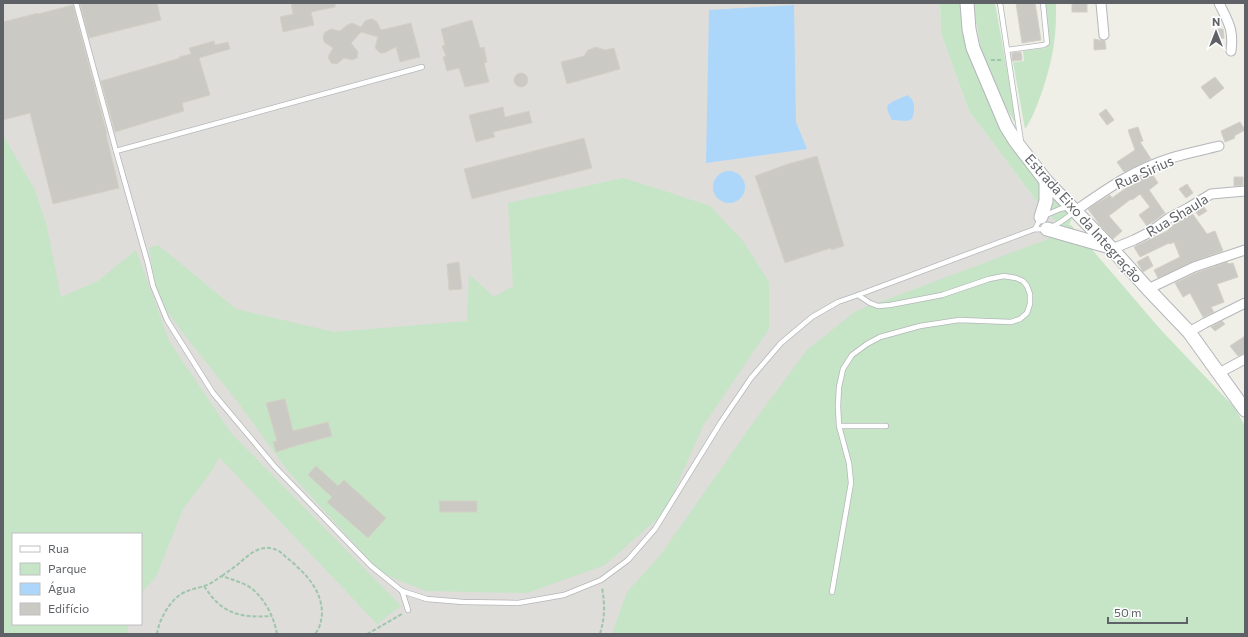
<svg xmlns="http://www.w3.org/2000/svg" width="1248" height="637" font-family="Commissioner,sans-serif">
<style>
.industrial{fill:#deddd9;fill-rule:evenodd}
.green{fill:#c5e5c6}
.water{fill:#add7fa}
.building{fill:#cbc9c4;stroke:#d4d0c5}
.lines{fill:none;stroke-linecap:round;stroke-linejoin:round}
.lane-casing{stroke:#b4b7ba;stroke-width:6}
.street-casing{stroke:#b4b7ba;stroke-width:11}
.secondary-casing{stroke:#b3b6ba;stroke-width:15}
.path{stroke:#9ec6ab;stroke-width:2;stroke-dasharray:4 2;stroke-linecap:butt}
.lane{stroke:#fff;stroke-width:4.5}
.street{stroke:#fff;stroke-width:9}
.secondary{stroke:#fff;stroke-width:13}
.labels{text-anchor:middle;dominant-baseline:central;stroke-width:3;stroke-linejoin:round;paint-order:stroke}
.street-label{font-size:14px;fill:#5e6266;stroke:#fff}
</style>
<rect width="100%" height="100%" fill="#efeee7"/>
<!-- industrial -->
<path class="industrial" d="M3 3H940L941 33 969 111 1041 207 1064 229 1245 634H3ZM13 534H141V624H13Z"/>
<!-- green -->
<g class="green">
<polygon points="940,3 967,3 969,29 998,109 1075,211 1069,225 1071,225 1160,329 1234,407 1245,426 1245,634 612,634 627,592 659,557 758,416 807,350 856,311 1048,239 1064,229 1041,207 969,111 941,33"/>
<polygon points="973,3 995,3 1017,126 1001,99 981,51"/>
<path d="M1044 3H1056C1056 16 1056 30 1054 43 1052 64 1037 113 1025 129L1013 62 1024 61 1023 51 1046 48 1049 44Z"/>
<polygon points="3,135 35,190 46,223 61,297 98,281 136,250 169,341 231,433 401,606 377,624 219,457 213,469 183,509 156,577 141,593 141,534 13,534 13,624 128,624 128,634 3,634"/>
<polygon points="623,178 665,191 710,206 743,241 769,282 769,329 703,426 665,512 605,565 527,593 426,591 381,573 287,470 237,401 190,342 158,299 149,248 158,245 236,309 334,332 467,321 469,274 494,297 513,286 508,203"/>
</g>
<!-- water -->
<g class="water">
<polygon points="794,5 796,122 807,149 706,163 709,10"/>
<path d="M907 95C916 100 915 110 912 119L906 121 892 120 888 112 887 106C893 100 900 99 907 95Z"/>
<circle cx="729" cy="187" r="16"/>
</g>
<!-- building -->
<g class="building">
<polygon points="83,3 157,3 161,20 89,38 80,4"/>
<polygon points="291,3 335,3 335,7 311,12 314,25 283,32 280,17 293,14"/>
<polygon points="1016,3 1035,3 1041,40 1022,43"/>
<rect x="1072" y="3" width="15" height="9"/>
<polygon points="73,5 107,134 106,134 119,188 53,204 30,113 3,120 3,22 38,13 38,14"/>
<polygon points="370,19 373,19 377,22 381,30 411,23 420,57 400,62 396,47 384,53 380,53 375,48 378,37 361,32 351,43 358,52 357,58 352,60 344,58 337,64 331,63 328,57 333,48 324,42 323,36 325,32 331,29 340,31 347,25 352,23 361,27 365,21"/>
<polygon points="472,20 480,48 484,47 487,62 484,63 489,82 465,87 459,68 447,71 443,57 446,56 442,46 445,45 441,29"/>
<polygon points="1215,29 1223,29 1224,38 1215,39"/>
<polygon points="1094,39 1105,41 1106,49 1094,50"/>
<polygon points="214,41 215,45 228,42 230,49 199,58 210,95 182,103 184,111 115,132 101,81 180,58 179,57 191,54 189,48"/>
<polygon points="596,47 605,50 614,48 620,69 567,84 561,62 584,56 588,50"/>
<polygon points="1021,52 1022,60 1012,61 1012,53"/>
<circle cx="521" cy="80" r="7"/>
<polygon points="1215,77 1224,88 1210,99 1201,87"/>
<polygon points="503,107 505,117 529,111 532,123 493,132 495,137 476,142 469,115"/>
<polygon points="1106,109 1114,120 1107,125 1099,114"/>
<polygon points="1240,122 1245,130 1234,136 1235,138 1225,142 1221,131"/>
<polygon points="1138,127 1143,141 1140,142 1151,159 1124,172 1117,162 1135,150 1128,130"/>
<polygon points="584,138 592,168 472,199 464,169"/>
<polygon points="817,156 844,246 831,250 831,248 785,263 755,176 788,164"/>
<polygon points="1151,172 1158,183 1149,190 1165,213 1147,226 1139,215 1150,207 1140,194 1132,200 1131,199 1110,215 1109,216 1122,231 1113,239 1100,225 1088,209 1110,195 1112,198 1132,184 1131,182"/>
<polygon points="1234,177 1243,177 1243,185 1234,186"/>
<polygon points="1187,184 1193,193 1186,198 1179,189"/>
<polygon points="1203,206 1207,211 1199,216 1195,211"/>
<polygon points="1192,213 1207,234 1215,231 1223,251 1192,262 1158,278 1154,270 1180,257 1174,242 1170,244 1169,243 1140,257 1134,247 1167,231 1179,220"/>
<polygon points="1148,256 1153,266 1143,272 1137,262"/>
<polygon points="459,262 462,289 449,290 447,264"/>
<polygon points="1227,262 1228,264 1233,263 1238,277 1217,284 1224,302 1211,307 1214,312 1203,317 1190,293 1183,297 1175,283 1196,273"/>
<polygon points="1222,321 1225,324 1215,331 1211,327"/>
<polygon points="1245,336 1245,353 1238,356 1230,346"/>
<polygon points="285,399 293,431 328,422 332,436 298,445 276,452 273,442 277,441 266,403"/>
<polygon points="316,466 338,486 344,480 386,518 368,538 327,502 332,497 308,475"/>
<polygon points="439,501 477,501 477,512 440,512"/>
</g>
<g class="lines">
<!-- lane casing -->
<g class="lane-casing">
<g id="lane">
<path d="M76 3 116 151 148 264 153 286 167 320 213 393 275 467 371 566 402 591 427 599 463 602 518 603 564 595 601 580 628 560 655 529 721 422 751 378 781 343 812 317 838 302 858 295 1035 229C1051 231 1063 221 1075 211"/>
<polyline points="1000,3 1021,142"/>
<polyline points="1007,50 1044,45 1047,43 1043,3"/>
<polyline points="116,151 422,67"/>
<polyline points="1035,229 1041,217 1060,209 1068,207"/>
<polyline points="839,426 886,426"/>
<polyline points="402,591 408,610"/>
<polyline points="832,592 851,483 849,463 839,426 838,406 839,387 843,369 852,355 867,344 880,337 920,326 959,320 1011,322 1020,319 1027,313 1030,304 1030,294 1027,286 1023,281 1016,278 1004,276 989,279 942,295 890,305 878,306 870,303 858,295"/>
</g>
</g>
<!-- street casing -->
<g class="street-casing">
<g id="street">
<polyline points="1101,3 1104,35"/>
<path d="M1219 3C1228 22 1234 29 1231 51"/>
<path d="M1075 211C1107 189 1133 170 1171 158 1187 153 1203 150 1219 146"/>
<polyline points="1112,249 1134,240 1150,232 1169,218 1188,208 1211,194 1245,191"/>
<polyline points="1148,289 1194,267 1245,250"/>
<polyline points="1189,332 1205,323 1245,303"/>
<polyline points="1219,373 1245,359"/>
</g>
</g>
<!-- secondary casing -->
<g class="secondary-casing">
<g id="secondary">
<polyline points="967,3 969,29 973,48 1006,126 1016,142 1046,181 1112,249 1148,289 1189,332 1245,410"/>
<polyline points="1041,217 1046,201 1046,181"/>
<polyline points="1047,229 1110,247"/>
</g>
</g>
<!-- path -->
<g class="path">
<polyline points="991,60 1001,60"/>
<path d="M222 576C227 572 232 569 237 565 250 554 261 542 279 551 299 568 322 585 322 614 321 622 320 628 315 634"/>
<path d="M204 586C222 614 239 618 272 616"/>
<path d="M157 634C159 620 169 602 181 594 191 588 202 588 211 583 215 581 218 578 222 576 230 579 238 581 246 585 262 593 274 616 277 634"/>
<polyline points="367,634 402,614"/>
<path d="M600 634C605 616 605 606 602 587"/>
</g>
<!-- lane -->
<use href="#lane" class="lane"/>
<!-- street -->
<use href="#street" class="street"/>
<!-- secondary -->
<use href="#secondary" class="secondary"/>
</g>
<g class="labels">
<!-- street labels -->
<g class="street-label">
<text transform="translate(1144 172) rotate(-24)">Rua Sirius</text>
<text transform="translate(1177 215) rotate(-31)">Rua Shaula</text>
<text transform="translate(1084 218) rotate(48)">Estrada Eixo da Integração</text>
</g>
</g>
<!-- border -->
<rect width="1248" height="637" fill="none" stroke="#5e6266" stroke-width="8"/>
<!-- legend -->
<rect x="12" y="533" width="130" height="92" fill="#ffffff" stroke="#bfc0c2"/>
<rect x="20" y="546" width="20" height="6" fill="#ffffff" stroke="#bfc0c2"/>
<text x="48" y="553" font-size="12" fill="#5e6266">Rua</text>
<rect x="20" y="563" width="20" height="12" fill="#c5e5c6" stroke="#bfc0c2"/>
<text x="48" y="573" font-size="12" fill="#5e6266">Parque</text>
<rect x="20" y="583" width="20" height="12" fill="#add7fa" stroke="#bfc0c2"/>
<text x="48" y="593" font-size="12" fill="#5e6266">Água</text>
<rect x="20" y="603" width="20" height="12" fill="#cbc9c4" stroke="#bfc0c2"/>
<text x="48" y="613" font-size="12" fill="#5e6266">Edifício</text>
<!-- north arrow -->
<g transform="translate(1216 32)" stroke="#ffffff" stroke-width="3" paint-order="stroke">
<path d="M0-3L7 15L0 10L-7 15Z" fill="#5e6266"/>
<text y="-6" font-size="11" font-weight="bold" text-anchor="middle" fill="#5e6266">N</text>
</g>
<!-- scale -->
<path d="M1108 617v6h79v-6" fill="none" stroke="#5e6266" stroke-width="2"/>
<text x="1114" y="617" font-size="12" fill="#5e6266" stroke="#ffffff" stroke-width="3" paint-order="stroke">50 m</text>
</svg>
